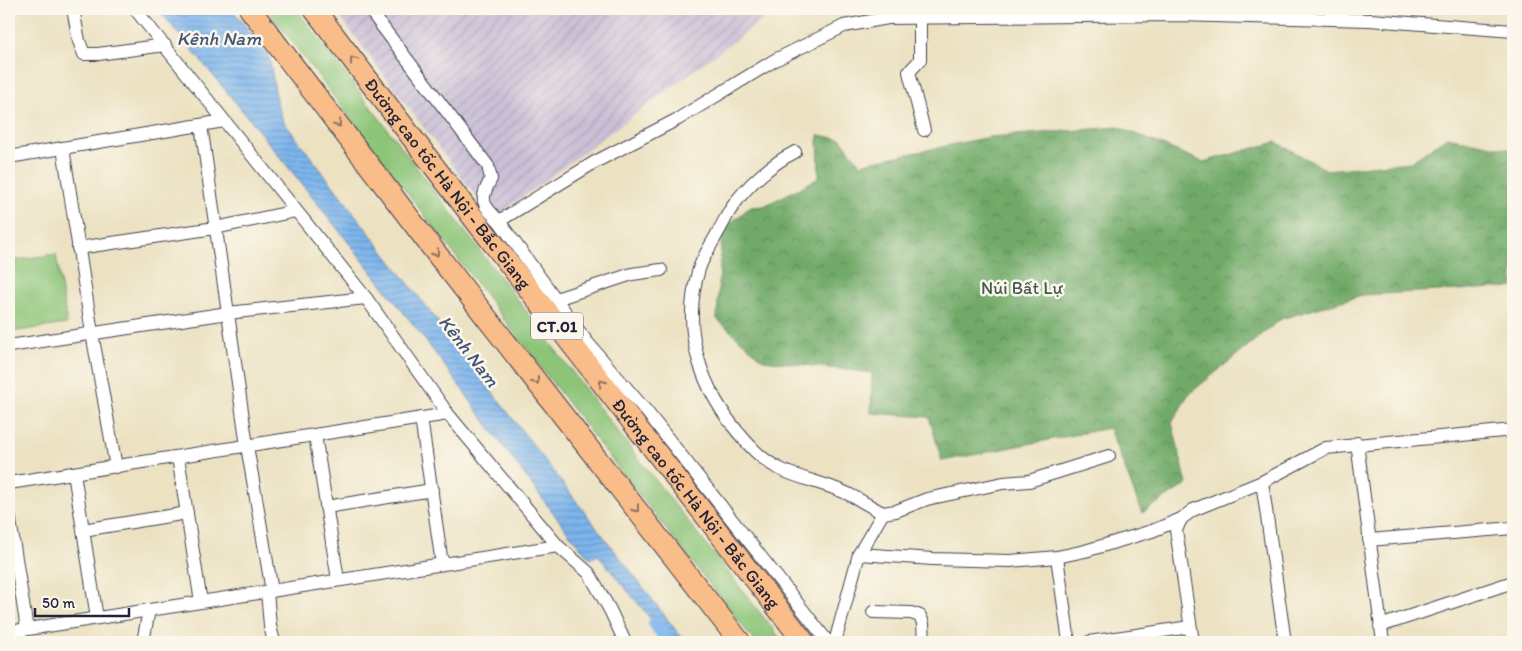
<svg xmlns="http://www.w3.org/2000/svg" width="1522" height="651" font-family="Itim,sans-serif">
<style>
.industrial{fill:url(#industrial-furrows)}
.green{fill:#8cc478;stroke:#57735a}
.forest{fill:url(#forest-crowns);stroke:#4a6652}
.water{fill:url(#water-rules);stroke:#506c94}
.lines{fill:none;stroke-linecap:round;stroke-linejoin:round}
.canal{stroke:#7db5ed;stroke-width:14}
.street-casing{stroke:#403f4f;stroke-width:14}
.highway-casing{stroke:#403f4f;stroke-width:23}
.street{stroke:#fff;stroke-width:12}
.highway{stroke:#f8bd89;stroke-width:21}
.oneway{stroke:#8d7062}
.labels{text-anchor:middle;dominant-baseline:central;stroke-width:5;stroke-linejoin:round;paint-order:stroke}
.shield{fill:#fbf7ec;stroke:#636270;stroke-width:1}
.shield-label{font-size:16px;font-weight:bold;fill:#22223b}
.street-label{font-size:18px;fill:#22223b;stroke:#fbf7ec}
.park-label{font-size:18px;fill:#475b50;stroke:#fbf7ec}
.water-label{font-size:19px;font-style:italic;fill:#425579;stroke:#fbf7ec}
</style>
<defs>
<pattern id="industrial-furrows" width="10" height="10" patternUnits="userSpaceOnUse" patternTransform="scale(1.25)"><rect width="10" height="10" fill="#cabfd6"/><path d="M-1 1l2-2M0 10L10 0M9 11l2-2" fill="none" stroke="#ada4b9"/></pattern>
<pattern id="forest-crowns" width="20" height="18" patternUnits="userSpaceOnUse" patternTransform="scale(1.25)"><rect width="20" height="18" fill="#71aa68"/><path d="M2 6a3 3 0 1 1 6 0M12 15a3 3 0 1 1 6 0" fill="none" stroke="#5c8a57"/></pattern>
<pattern id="water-rules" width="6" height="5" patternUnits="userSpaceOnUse" patternTransform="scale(1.25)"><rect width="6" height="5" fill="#7db5ed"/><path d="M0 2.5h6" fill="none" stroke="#6693c1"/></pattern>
</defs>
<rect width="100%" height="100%" fill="#fbf7ec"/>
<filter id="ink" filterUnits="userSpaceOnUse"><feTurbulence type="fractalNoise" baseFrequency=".02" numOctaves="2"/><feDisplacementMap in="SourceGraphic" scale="10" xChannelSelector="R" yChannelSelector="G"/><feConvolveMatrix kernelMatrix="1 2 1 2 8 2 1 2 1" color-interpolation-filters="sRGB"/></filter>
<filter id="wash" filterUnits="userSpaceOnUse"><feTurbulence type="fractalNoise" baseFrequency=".0096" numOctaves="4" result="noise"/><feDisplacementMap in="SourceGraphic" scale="20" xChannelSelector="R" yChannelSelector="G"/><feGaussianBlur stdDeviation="1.12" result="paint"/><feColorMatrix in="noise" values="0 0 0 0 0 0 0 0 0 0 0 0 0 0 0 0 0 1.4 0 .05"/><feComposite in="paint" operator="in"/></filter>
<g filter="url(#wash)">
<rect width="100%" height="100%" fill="#ece2c2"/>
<!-- industrial -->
<polygon class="industrial" points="334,9 777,9 493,219"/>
<!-- green -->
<g class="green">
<polygon points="267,9 296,9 630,448 783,642 755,642 604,450"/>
<polygon points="56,254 67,324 9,332 9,261"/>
</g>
<!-- forest -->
<polygon class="forest" points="1119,127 1203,162 1276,142 1327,170 1411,162 1447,137 1513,150 1513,287 1362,295 1281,319 1188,395 1172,423 1187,484 1142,513 1109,428 942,461 929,417 871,413 872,373 763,360 717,319 722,230 750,207 764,206 819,178 818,135 841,139 860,164 989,137"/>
<!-- water -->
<path class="water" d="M158 9H232L269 56 277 103 283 121 685 642H670L598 555 590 559C529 486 477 407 419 332 334 223 247 115 158 9Z"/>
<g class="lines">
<!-- canal -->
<polyline class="canal" points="655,623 669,642"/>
</g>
</g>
<g filter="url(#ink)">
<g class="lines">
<!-- street casing -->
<g class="street-casing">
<g id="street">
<polyline points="73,9 79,41 84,54 98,54 165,45"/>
<polyline points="135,9 366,298 448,414 558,546 589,573 610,610 625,642"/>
<path d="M369 9 488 166 491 179C479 201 482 204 499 221"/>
<polyline points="920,17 920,60 909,72 924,130"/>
<polyline points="201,125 247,446 272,591"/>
<polyline points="63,148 92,333 116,467"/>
<path d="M795 152C773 163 747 185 733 206 727 214 723 224 718 232 712 244 703 256 699 269 678 337 706 402 755 451 779 475 805 477 836 489 852 494 867 505 883 513"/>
<polyline points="9,157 224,121"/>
<polyline points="78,248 215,228 296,211"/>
<polyline points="556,299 632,274 661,270"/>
<polyline points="9,346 228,313 366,298"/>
<polyline points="421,418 442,564"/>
<polyline points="315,435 338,580"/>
<polyline points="1357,443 1383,642"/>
<polyline points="178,457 201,602"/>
<polyline points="74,473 97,618"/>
<polyline points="1262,482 1285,642"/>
<polyline points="9,483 448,414"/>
<polyline points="326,507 432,490"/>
<polyline points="9,514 27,629"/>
<polyline points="1181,519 1176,530 1193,642"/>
<polyline points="83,530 187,513"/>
<polyline points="1369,540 1513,528"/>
<polyline points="859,554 933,559 1010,561 1057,557 1085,551 1152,531 1181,519 1193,510 1262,482 1326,448 1513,430"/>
<polyline points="1057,557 1069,642"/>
<polyline points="267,591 270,626 274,642"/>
<polyline points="873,612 911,613 920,616 923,623 924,642"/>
<polyline points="1380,626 1513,582"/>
<polyline points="9,632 558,546"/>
<polyline points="143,642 149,610"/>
<polyline points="828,642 647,412 587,342 499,221 595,162 678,119 775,60 844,26 888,18 1176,15 1370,20 1513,31"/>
<polyline points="835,642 859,554 883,513 896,511 927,499 1003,483 1029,481 1109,456"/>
<polyline points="1089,642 1190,627"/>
</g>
</g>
<!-- highway casing -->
<g class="highway-casing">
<g id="highway">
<polyline points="250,9 436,253 740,642"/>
<path id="s1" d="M314 9 475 220 804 642"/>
</g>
</g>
<!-- street -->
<use href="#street" class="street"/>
<!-- highway -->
<use href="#highway" class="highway"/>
</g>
<!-- one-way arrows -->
<defs><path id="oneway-chevron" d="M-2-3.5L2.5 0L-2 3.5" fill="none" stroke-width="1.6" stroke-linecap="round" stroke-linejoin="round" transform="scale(1.25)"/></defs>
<g class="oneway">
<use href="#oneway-chevron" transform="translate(353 60) rotate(-127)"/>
<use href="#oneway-chevron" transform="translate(338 124) rotate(53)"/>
<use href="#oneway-chevron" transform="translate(436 253) rotate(52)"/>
<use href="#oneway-chevron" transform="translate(536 381) rotate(52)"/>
<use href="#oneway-chevron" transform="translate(602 383) rotate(-128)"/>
<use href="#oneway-chevron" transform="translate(636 509) rotate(52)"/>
</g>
</g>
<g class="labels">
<!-- shield labels -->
<rect class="shield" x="531" y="312.5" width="52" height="27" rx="4"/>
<g class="shield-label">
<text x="557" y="326">CT.01</text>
</g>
<!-- street labels -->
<g class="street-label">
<text stroke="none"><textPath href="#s1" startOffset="220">Đường cao tốc Hà Nội - Bắc Giang</textPath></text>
<text stroke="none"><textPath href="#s1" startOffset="625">Đường cao tốc Hà Nội - Bắc Giang</textPath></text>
</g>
<!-- park labels -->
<g class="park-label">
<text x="1022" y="288">Núi Bất Lự</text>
</g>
<!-- water labels -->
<g class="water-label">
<text x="219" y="38">Kênh Nam</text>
<text transform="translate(469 351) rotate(52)">Kênh Nam</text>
</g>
</g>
<!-- margin -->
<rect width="1522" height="651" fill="none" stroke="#fbf7ec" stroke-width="30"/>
<!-- scale -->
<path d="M35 608v8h94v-8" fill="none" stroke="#22223b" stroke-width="2.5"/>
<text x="42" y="608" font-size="15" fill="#22223b" stroke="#fbf7ec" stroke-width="4" paint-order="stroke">50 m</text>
</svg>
